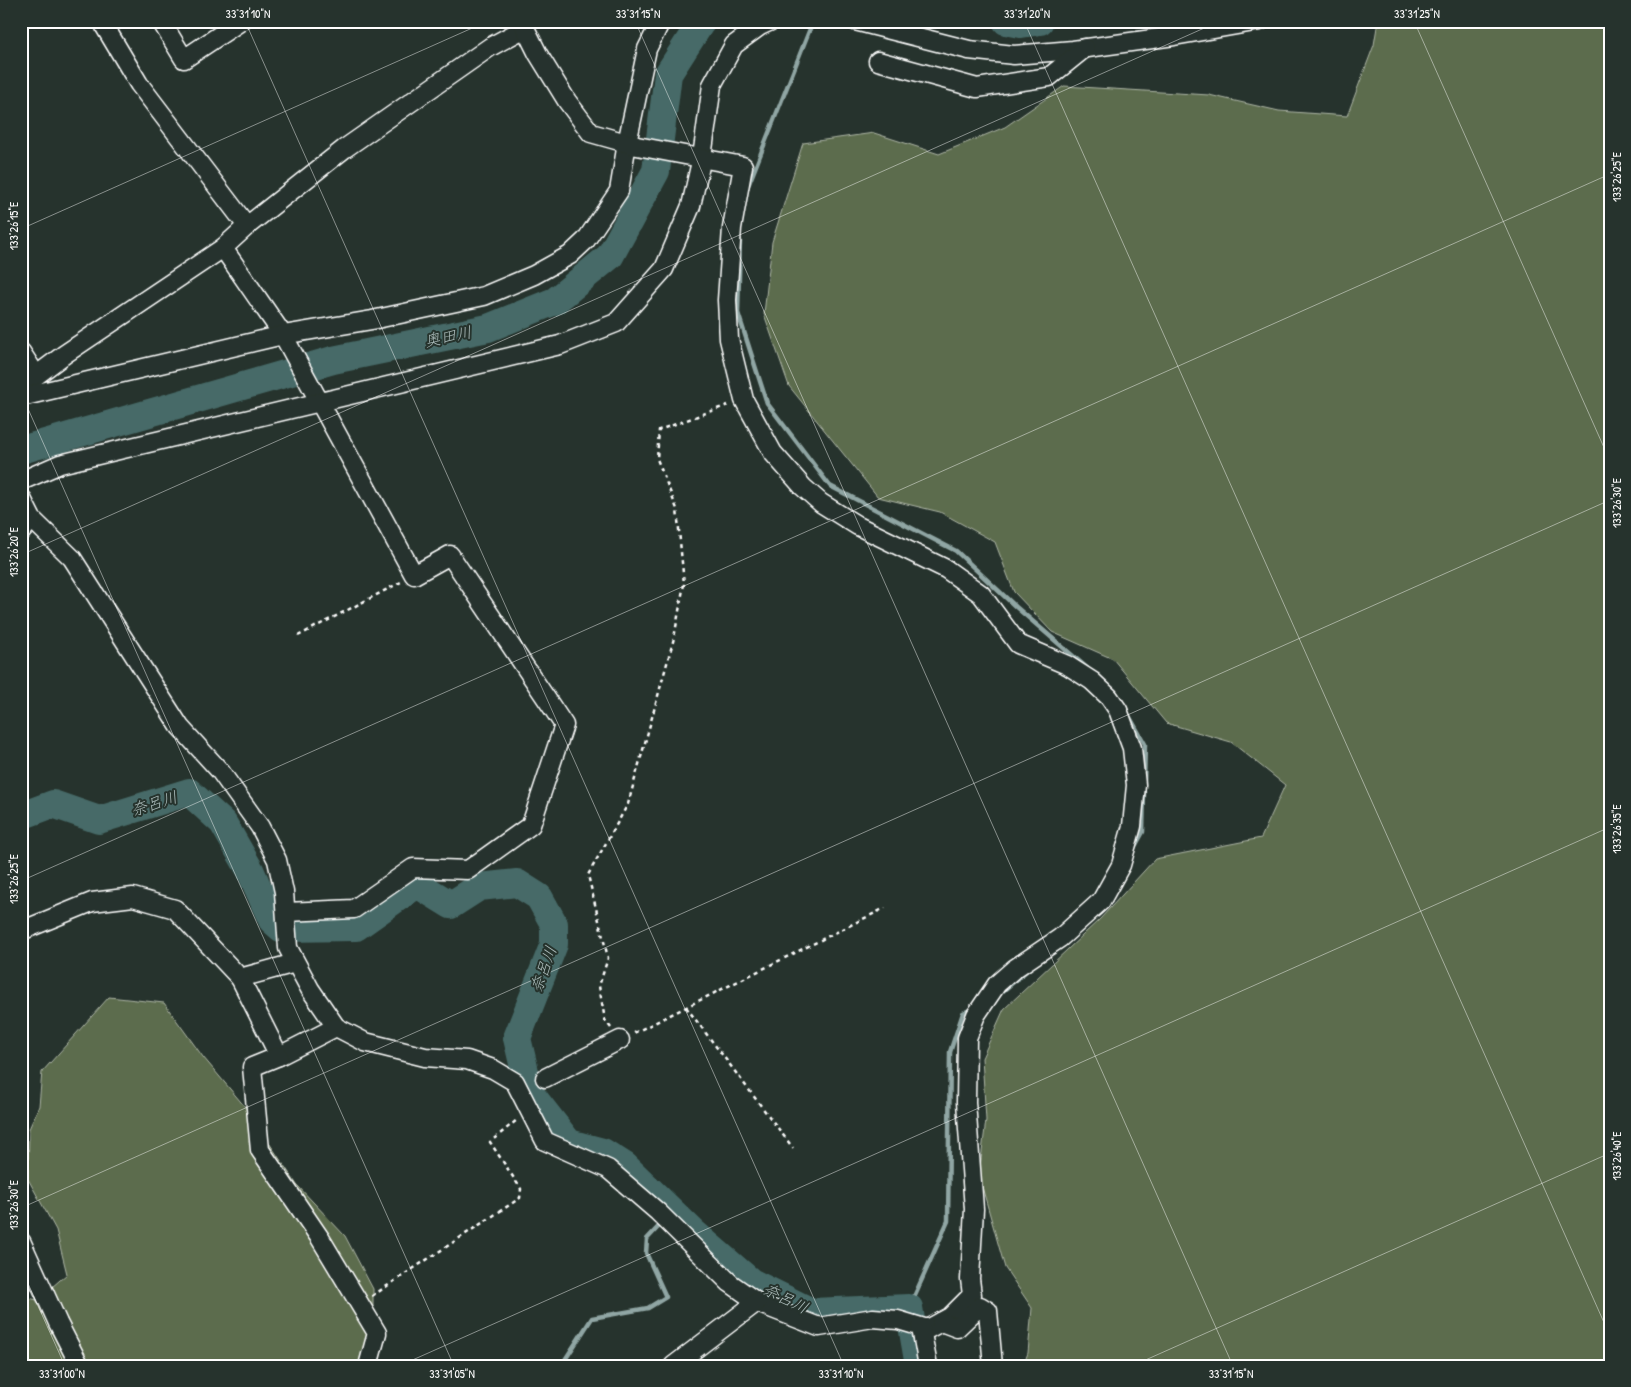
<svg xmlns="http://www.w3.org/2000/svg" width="1631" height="1387" font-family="'Patrick Hand','Klee One',sans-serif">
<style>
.green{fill:#5c6c4e;stroke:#aeb6a6}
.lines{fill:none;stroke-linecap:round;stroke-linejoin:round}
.stream{stroke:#90a6a4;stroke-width:4.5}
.river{stroke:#466b68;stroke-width:28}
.minor-casing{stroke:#fff;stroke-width:21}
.path{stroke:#fff;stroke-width:2.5;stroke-dasharray:4 4;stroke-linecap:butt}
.minor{stroke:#26332d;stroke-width:18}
.ticks{fill:none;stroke:#fff;stroke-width:1;stroke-opacity:0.45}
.labels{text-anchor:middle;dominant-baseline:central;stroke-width:4;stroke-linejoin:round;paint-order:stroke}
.water-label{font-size:16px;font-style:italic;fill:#acbcbb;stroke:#26332d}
.neatline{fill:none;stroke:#fff;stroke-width:2}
.ticks-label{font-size:12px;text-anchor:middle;fill:#fff}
</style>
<rect width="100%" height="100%" fill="#26332d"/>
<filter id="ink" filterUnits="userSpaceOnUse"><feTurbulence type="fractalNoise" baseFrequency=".02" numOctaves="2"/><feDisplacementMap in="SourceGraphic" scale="10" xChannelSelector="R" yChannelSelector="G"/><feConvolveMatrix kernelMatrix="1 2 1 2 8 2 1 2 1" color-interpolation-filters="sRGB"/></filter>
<g filter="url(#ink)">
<!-- green -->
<g class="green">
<polygon points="1378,21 1610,21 1610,1366 1023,1366 1028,1353 1032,1308 1005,1268 979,1176 986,1120 982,1058 1004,1009 1100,919 1155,859 1261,838 1285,785 1231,742 1166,723 1113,659 1052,632 1014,592 995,542 940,512 878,497 789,386 764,314 772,242 803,143 874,133 939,154 1005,127 1064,86 1209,95 1279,111 1347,116 1374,45"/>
<polygon points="109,997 164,1003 203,1057 246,1108 297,1185 345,1236 373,1289 373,1366 21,1366 21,1296 37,1300 67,1274 56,1230 28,1179 29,1129 39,1106 42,1072"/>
</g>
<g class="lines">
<!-- stream -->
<g class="stream">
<polyline points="746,191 813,21"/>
<polyline points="740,240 738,313 767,403 830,486 956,551 1016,607 1087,668"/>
<polyline points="1127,712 1145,744 1144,785"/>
<polyline points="1133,850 1143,832 1144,792"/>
<polyline points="997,996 1031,967"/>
<polyline points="909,1308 948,1221 950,1052 963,1013 972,1009"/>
<polyline points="561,1366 592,1318 648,1308 666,1297 646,1253 647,1239 662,1223"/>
</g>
<!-- river -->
<g class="river">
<polyline points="1006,21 1021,24 1040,21"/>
<polyline points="21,450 333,360 488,328 555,301 610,256 656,171 668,74 702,21"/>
<polyline points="21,816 53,804 99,820 189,792 223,823 250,870 272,920 281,928 356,927 417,884 451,905 479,887 517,883 539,897 554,924 554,944 517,1038 530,1093 569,1143 603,1152 625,1166 693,1232 751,1282 812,1312 909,1308 919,1366"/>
</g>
<!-- minor casing -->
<g class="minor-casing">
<g id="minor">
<polyline points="112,21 105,27 139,84 247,226"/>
<polyline points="161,21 184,59 241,21"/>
<polyline points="855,21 969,50 1014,55 1073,50 1174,36 1260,21"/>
<polyline points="878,61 977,88 1049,77 1085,48"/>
<polyline points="223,248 283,335 414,575 450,555 564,725 531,825 468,870 413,868 354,909 286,912"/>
<polyline points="21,352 36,375"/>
<polyline points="21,387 65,354 223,248 247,226 344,149 490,47 525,28"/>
<polyline points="21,397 283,335 372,320 484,296 534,275 570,255 586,240 619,191 627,143 647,49 661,21"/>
<polyline points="21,481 60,464 560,345 616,323 664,269 691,206 702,157 712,85 734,45 760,26 771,21"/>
<polyline points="21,497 32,519 72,558 180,727 220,771 260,827 277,860 284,892 288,948 310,989 336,1027 365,1042 425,1057 467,1060 493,1069 515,1082 545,1141 608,1169 658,1212 730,1283 760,1304 819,1327 873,1318 898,1320 928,1329 950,1317 972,1295 970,1279 974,1209 966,1102 967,1038 976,1015 997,984 1014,969 1060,938 1101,901 1121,865 1132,826 1136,785 1132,748 1118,710 1109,697 1092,681 1067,665 1018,644 981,594 946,569 858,526 821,503 803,487 773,453 744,400 729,339 727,300 732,228 743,166 637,146 591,133 567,101 538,54 525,28 524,21"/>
<polyline points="21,532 32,519"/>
<polyline points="21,931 92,902 133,897 175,909 240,978 295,963"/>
<polyline points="240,978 279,1056 336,1027"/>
<polyline points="279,1056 252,1067 260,1150 320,1238 377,1333 368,1366"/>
<polyline points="545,1078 620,1040"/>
<polyline points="21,1241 58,1323 80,1366"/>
<polyline points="941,1322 957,1328 980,1306 988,1311 993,1366"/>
<polyline points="921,1328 928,1366"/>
<polyline points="673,1366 757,1302"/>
</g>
</g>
<!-- path -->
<g class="path">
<polyline points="298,636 401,582"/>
<polyline points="686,1007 793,1148"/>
<polyline points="611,1028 605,1020 599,986 608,958 588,875 628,804 674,638 684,584 677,509 657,459 659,430 728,405"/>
<polyline points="634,1033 885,908"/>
<polyline points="372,1296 520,1198 521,1189 490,1142 517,1120"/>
</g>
<!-- minor -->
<use href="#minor" class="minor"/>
</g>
</g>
<!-- ticks -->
<path class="ticks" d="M245 21 844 1366M635 21 1233 1366M1024 21 1610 1336M1414 21 1610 461M21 229 488 21M21 393 454 1366M21 555 1220 21M21 881 1610 174M21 1208 1610 500M21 1268 65 1366M399 1366 1610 827M1132 1366 1610 1153"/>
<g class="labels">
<!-- water labels -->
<g class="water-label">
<text transform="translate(448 336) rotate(-12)">奥田川</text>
<text transform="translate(154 803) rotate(-18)">奈呂川</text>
<text transform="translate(543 969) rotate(-70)">奈呂川</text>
<text transform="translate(786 1298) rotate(26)">奈呂川</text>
</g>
</g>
<!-- margin -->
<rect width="1631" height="1387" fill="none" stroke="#26332d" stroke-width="55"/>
<rect x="28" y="28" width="1576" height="1332" class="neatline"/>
<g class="ticks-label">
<text x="248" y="18">33°31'10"N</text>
<text x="638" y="18">33°31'15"N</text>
<text x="1027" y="18">33°31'20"N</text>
<text x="1417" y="18">33°31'25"N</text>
<text transform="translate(1617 177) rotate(-90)" y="4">133°26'25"E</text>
<text transform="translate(14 226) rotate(-90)" y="4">133°26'15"E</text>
<text transform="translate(1617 503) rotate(-90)" y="4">133°26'30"E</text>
<text transform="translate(14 552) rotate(-90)" y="4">133°26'20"E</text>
<text transform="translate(1617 829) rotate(-90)" y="4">133°26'35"E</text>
<text transform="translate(14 879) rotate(-90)" y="4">133°26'25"E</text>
<text transform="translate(1617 1156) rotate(-90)" y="4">133°26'40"E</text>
<text transform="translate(14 1205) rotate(-90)" y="4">133°26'30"E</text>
<text x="62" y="1378">33°31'00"N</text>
<text x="452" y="1378">33°31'05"N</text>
<text x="841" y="1378">33°31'10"N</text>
<text x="1231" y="1378">33°31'15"N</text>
</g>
</svg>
